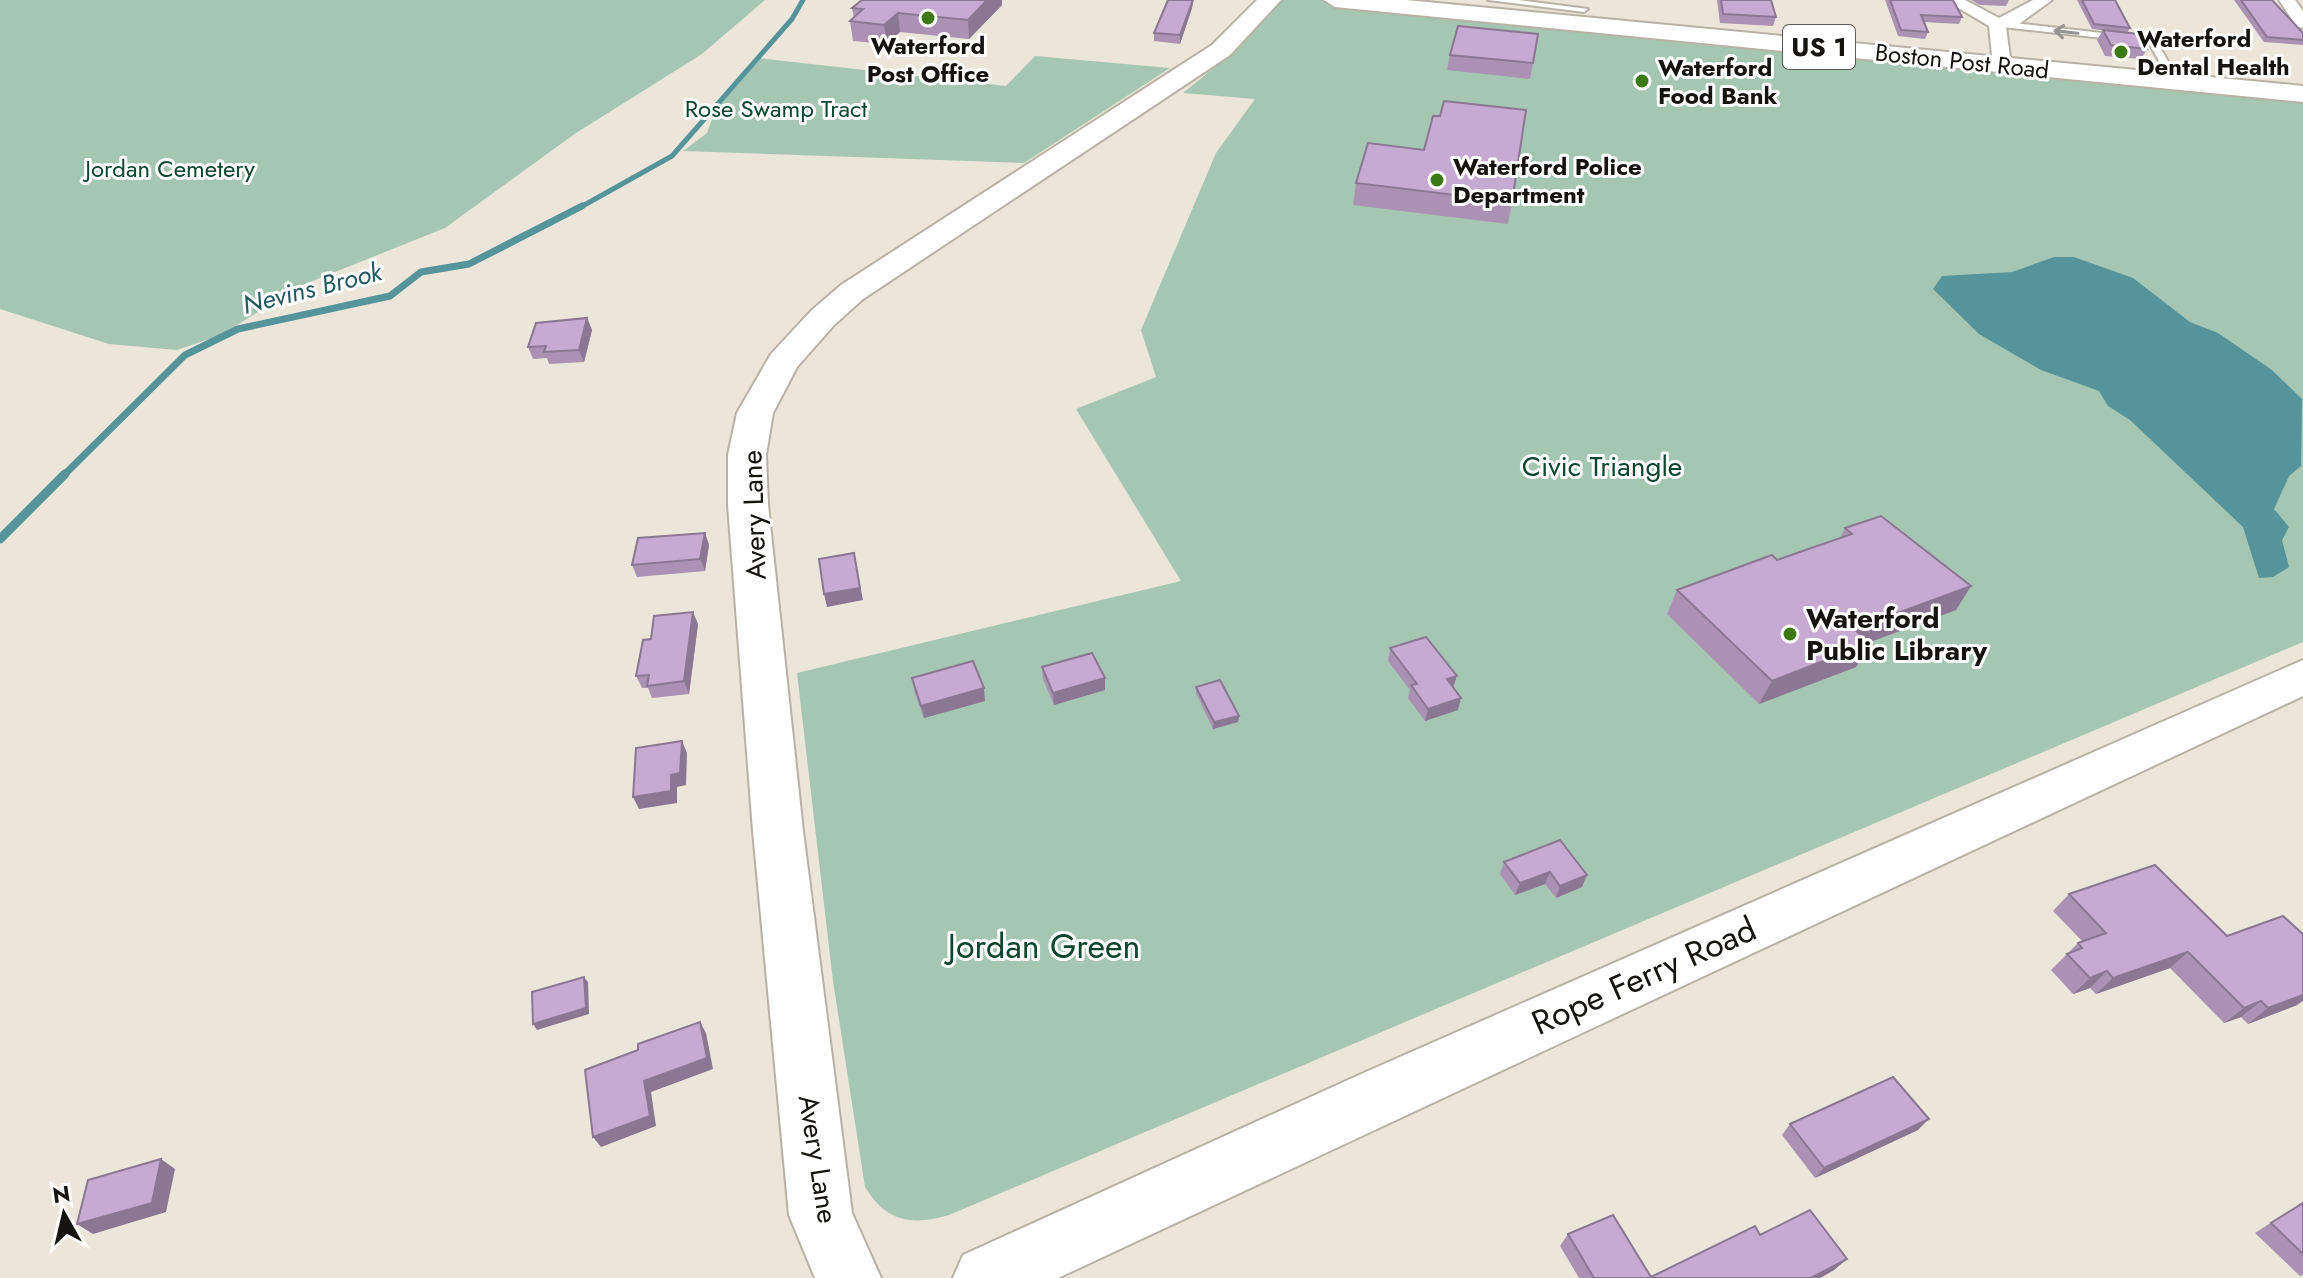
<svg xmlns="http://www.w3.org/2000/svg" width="2303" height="1278" font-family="Jost,sans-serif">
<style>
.green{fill:#a5c6b2}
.water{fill:#56949b}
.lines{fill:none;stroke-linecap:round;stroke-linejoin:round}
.stream-far2{stroke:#56949b;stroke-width:5}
.stream-far1{stroke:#56949b;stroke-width:7}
.stream{stroke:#56949b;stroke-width:9}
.lane-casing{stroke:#b8b2a6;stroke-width:4}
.street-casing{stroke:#b8b2a6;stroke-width:4}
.secondary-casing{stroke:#b8b2a6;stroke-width:4}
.primary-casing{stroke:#b8b2a6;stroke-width:4}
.lane{fill:#fff;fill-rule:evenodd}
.street{fill:#fff;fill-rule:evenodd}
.secondary{fill:#fff;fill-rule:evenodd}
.primary{fill:#fff;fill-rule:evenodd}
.wall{fill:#ab92b5}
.shaded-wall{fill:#8b7793}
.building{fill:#c7aad2;stroke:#8b7793;stroke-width:2}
.oneway{stroke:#969593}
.poi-dot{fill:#3c7914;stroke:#fff;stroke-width:3}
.labels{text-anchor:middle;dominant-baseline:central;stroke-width:6;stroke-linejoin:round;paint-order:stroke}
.far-poi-label{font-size:24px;font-weight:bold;fill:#15130f;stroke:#fff;text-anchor:start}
.far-street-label{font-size:24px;fill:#15130f;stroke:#fff}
.far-park-label{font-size:24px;fill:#09462c;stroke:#fff}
.shield{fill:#fff;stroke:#5b5a57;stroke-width:2}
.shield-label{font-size:26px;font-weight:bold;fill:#15130f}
.far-water-label{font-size:26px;font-style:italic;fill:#22585e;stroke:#fff}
.park-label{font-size:28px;fill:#09462c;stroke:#fff}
.street-label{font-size:28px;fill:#15130f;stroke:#fff}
.poi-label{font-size:28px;font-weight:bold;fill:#15130f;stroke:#fff;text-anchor:start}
.near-park-label{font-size:34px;fill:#09462c;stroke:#fff}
.near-street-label{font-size:34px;fill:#15130f;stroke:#fff}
</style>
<rect width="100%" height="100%" fill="#ece5d9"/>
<!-- green -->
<g class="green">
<polygon points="0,0 765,0 702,54 576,133 445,228 300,286 221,335 177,350 109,344 0,309"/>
<path d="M1271 0H1329L2303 100V642L949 1215C912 1226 886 1222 865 1187L833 981 797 673 1181 581 1076 409 1156 377 1141 330 1216 153 1255 99 1183 93 1242 45Z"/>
<polygon points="1035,56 1170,68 1024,163 683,151 707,133 716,108 757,58 1006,86"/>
</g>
<!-- water -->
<polygon class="water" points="2054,257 2074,257 2133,278 2190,322 2218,333 2272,370 2302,399 2301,466 2289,476 2274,509 2289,527 2282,540 2289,567 2273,577 2259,578 2243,527 2130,420 2108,406 2099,391 2041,370 1979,334 1933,289 1942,276 2012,272"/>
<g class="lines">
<!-- stream-far2 -->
<polyline class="stream-far2" points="579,208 672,156 792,19 803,0"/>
<!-- stream-far1 -->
<polyline class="stream-far1" points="63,476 185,355 238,329 390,296 421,272 469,264 582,206"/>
<!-- stream -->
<polyline class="stream" points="0,539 65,474"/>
<!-- lane casing -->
<g class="lane-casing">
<g id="lane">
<polygon points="1488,0 1518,0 1588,9 1584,12"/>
<polygon points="1997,21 2155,39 2180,82 2172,84 2149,43 1994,26 1993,24"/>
</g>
</g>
<!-- street casing -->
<g class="street-casing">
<g id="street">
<polygon points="1945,0 1965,0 1999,18 2033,0 2052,0 2019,24 2006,27 2011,65 2002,70 1993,65 1989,26"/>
<polygon points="2279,0 2295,0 2303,11 2303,28 2297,27"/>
</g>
</g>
<!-- secondary casing -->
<g class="secondary-casing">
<g id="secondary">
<polygon points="1257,0 1281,0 1230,55 863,299 834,325 797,367 773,413 766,455 768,505 803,831 852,1213 881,1278 815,1278 789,1215 753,831 728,505 728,455 737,413 771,354 811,311 841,285 1212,45"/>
<polygon points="2303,660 2303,696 1058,1278 953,1278 963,1255 1359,1075"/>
</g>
</g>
<!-- primary casing -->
<g class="primary-casing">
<polygon id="primary" points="1324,0 1406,0 2303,86 2303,102 1335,7"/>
</g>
<!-- lane -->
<use href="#lane" class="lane"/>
<!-- street -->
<use href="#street" class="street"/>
<!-- secondary -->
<use href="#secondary" class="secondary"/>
<!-- primary -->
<use href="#primary" class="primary"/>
</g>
<!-- wall -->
<g class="wall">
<polygon points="1193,0 1192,8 1180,44 1154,41 1154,33"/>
<polygon points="1717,0 1771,0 1776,17 1773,26 1720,23"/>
<polygon points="1885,0 1953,0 1962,17 1959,24 1923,22 1928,32 1925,39 1898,36"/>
<polygon points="1971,0 2009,0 2006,6 1980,5"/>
<polygon points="2077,0 2115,0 2130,28 2127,33 2092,29"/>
<polygon points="2234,0 2272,0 2303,33 2303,45 2264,42"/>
<polygon points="1002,5 969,39 900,32 887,44 853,41 850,21 854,18 852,8"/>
<polygon points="2103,30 2147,49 2141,59 2105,56 2097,40"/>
<polygon points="1450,55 1533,63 1530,79 1447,70"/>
<polygon points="1356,183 1512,202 1508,224 1353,205"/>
<polygon points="587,318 592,330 584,362 549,364 547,358 533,359 528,347"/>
<polygon points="1845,528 1971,586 1956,610 1870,642 1856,667 1759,704 1667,614 1677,590 1777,560 1840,538"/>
<polygon points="705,533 709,545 705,571 637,577 632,565"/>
<polygon points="698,624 689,694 652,698 648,688 642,688 636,676"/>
<polygon points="1390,648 1454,688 1458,710 1425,721 1408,698 1410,690 1388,661"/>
<polygon points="1042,667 1105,690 1054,705 1043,679"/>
<polygon points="912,678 985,701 924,718 914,691"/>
<polygon points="1196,687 1239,716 1238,722 1213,729 1196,693"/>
<polygon points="1560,840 1582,887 1556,898 1545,884 1515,895 1500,874 1504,862"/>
<polygon points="2069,894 2297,1005 2248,1024 2241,1017 2224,1023 2170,968 2096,994 2090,988 2073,994 2051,970 2078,943 2082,941 2053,911"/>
<polygon points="1790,1124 1918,1130 1815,1178 1782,1135"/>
<polygon points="2303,1202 2303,1275 2300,1276 2255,1233"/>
<polygon points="1568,1234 1651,1277 1760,1235 1847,1259 1834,1270 1820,1278 1579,1278 1560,1246"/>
</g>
<!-- shaded-wall -->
<g class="shaded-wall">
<polygon points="987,0 1002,0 1002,5 969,39 968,20"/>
<polygon points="1193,0 1192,8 1180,44 1180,35"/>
<polygon points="898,13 900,32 887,44 884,25"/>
<polygon points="587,318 592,330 584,362 579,350"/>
<polygon points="705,533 709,545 705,571 700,559"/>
<polygon points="854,553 863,600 827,607 824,594"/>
<polygon points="1971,586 1956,610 1841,653 1854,629"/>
<polygon points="693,612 698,624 689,694 684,681"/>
<polygon points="1870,643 1856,667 1759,704 1772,681"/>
<polygon points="1457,676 1453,688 1447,679"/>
<polygon points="1105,678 1105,690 1054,705 1053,693"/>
<polygon points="984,688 985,701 924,718 921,706"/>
<polygon points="1461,698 1458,710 1425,721 1428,709"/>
<polygon points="1239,716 1238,722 1213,729 1214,722"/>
<polygon points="682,741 687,753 686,785 677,787 677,803 639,809 633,797 671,775"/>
<polygon points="1550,872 1545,884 1515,895 1520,883"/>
<polygon points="1587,875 1582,887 1556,898 1560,886"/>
<polygon points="2188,952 2170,968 2096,994 2113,978"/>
<polygon points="2107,971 2090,988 2073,994 2090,978"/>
<polygon points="584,977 588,982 589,1014 537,1030 533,1024"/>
<polygon points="2303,995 2303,1001 2297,1005 2248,1024 2268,1008"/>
<polygon points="2261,1001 2241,1017 2224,1023 2244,1008"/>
<polygon points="700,1022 706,1033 713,1069 651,1092 656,1126 601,1147 593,1137"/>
<polygon points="1929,1119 1918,1130 1815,1178 1824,1168"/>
<polygon points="161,1159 175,1169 166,1212 93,1234 77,1224"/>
<polygon points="1847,1259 1834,1270 1820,1278 1811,1278"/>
</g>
<!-- building -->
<g class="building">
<polygon points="862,0 987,0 968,20 898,13 884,25 850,21 863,9 852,8"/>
<polygon points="1168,0 1193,0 1180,35 1154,33"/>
<polygon points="1721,0 1771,0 1776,17 1723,14"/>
<polygon points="1890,0 1953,0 1962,17 1921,15 1928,32 1901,30"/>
<polygon points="2082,0 2115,0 2130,28 2094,24"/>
<polygon points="2241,0 2272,0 2303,33 2303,40 2267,37"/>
<polygon points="1458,26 1538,34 1533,63 1450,55"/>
<polygon points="2103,30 2139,34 2147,49 2111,45"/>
<polygon points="1444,101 1526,110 1512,202 1356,183 1368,143 1424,150 1433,116 1440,116"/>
<polygon points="587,318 579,350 544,352 546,346 528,347 536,323"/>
<polygon points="1881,516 1971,586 1854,629 1870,643 1772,681 1677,590 1772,555 1777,560 1852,534 1845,528"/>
<polygon points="705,533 700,559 632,565 638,538"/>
<polygon points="854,553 860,588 824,594 819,559"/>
<polygon points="693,612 684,681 647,686 649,675 636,676 643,640 651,639 654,616"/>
<polygon points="1426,637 1457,676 1447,679 1461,698 1428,709 1411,685 1417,684 1390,648"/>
<polygon points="1092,653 1105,678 1053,693 1042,667"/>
<polygon points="973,661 984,688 921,706 912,678"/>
<polygon points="1220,680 1239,716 1214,722 1196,687"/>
<polygon points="682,741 680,773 671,775 671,791 633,797 636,748"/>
<polygon points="1560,840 1587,875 1560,886 1550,872 1520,883 1504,862"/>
<polygon points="2155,865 2227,936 2283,916 2303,934 2303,995 2268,1008 2261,1001 2244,1008 2188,952 2113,978 2107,971 2090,978 2067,954 2082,948 2078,943 2106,933 2069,894"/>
<polygon points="584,977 586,1008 533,1024 532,992"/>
<polygon points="700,1022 707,1058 644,1081 650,1116 593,1137 585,1070 638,1050 638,1044"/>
<polygon points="1893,1077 1929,1119 1824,1168 1790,1124"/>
<polygon points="161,1159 152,1203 77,1224 88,1180"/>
<polygon points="2303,1203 2303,1254 2271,1223"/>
<polygon points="1810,1210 1847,1259 1811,1278 1594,1278 1568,1234 1613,1215 1651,1277 1755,1226 1760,1235"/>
</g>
<!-- one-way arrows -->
<defs><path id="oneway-shaft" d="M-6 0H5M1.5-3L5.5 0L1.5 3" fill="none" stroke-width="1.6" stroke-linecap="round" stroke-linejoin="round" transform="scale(2)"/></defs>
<use class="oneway" href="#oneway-shaft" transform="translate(2066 32) rotate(-174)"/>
<!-- markers -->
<g class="poi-dot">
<circle cx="928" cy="18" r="8"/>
<circle cx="2121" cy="52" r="8"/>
<circle cx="1642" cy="81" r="8"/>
<circle cx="1437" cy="180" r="8"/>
<circle cx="1790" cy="634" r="8"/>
</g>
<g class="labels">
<!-- far-poi labels -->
<g class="far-poi-label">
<text x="2137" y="38">Waterford<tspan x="2137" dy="28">Dental Health</tspan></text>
<text x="928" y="45" text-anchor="middle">Waterford<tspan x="928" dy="28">Post Office</tspan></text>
<text x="1658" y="67">Waterford<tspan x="1658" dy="28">Food Bank</tspan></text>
<text x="1453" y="166">Waterford Police<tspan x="1453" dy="28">Department</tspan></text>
</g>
<!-- far-street labels -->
<g class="far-street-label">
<text transform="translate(1962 61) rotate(6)">Boston Post Road</text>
</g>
<!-- far-park labels -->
<g class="far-park-label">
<text x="776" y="108">Rose Swamp Tract</text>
<text x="170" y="168">Jordan Cemetery</text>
</g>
<!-- shield labels -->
<rect class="shield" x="1783" y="25" width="72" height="44" rx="6"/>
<g class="shield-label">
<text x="1819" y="47">US 1</text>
</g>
<!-- far-water labels -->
<g class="far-water-label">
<text transform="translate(312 288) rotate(-14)">Nevins Brook</text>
</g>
<!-- park labels -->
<g class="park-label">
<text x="1602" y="466">Civic Triangle</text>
</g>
<!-- street labels -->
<g class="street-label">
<text transform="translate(754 515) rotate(-92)">Avery Lane</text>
<text transform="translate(818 1159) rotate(81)">Avery Lane</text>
</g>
<!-- poi labels -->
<g class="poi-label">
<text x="1806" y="618">Waterford<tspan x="1806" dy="32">Public Library</tspan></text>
</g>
<!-- near-park labels -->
<g class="near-park-label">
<text x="1044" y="946">Jordan Green</text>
</g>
<!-- near-street labels -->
<g class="near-street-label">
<text transform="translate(1644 976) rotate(-24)">Rope Ferry Road</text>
</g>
</g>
<!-- north arrow -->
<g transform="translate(64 1214) rotate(352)" stroke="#ffffff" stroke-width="6" paint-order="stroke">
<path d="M0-6L14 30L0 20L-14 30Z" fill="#15130f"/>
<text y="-12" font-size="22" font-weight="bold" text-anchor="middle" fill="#15130f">N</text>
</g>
</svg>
